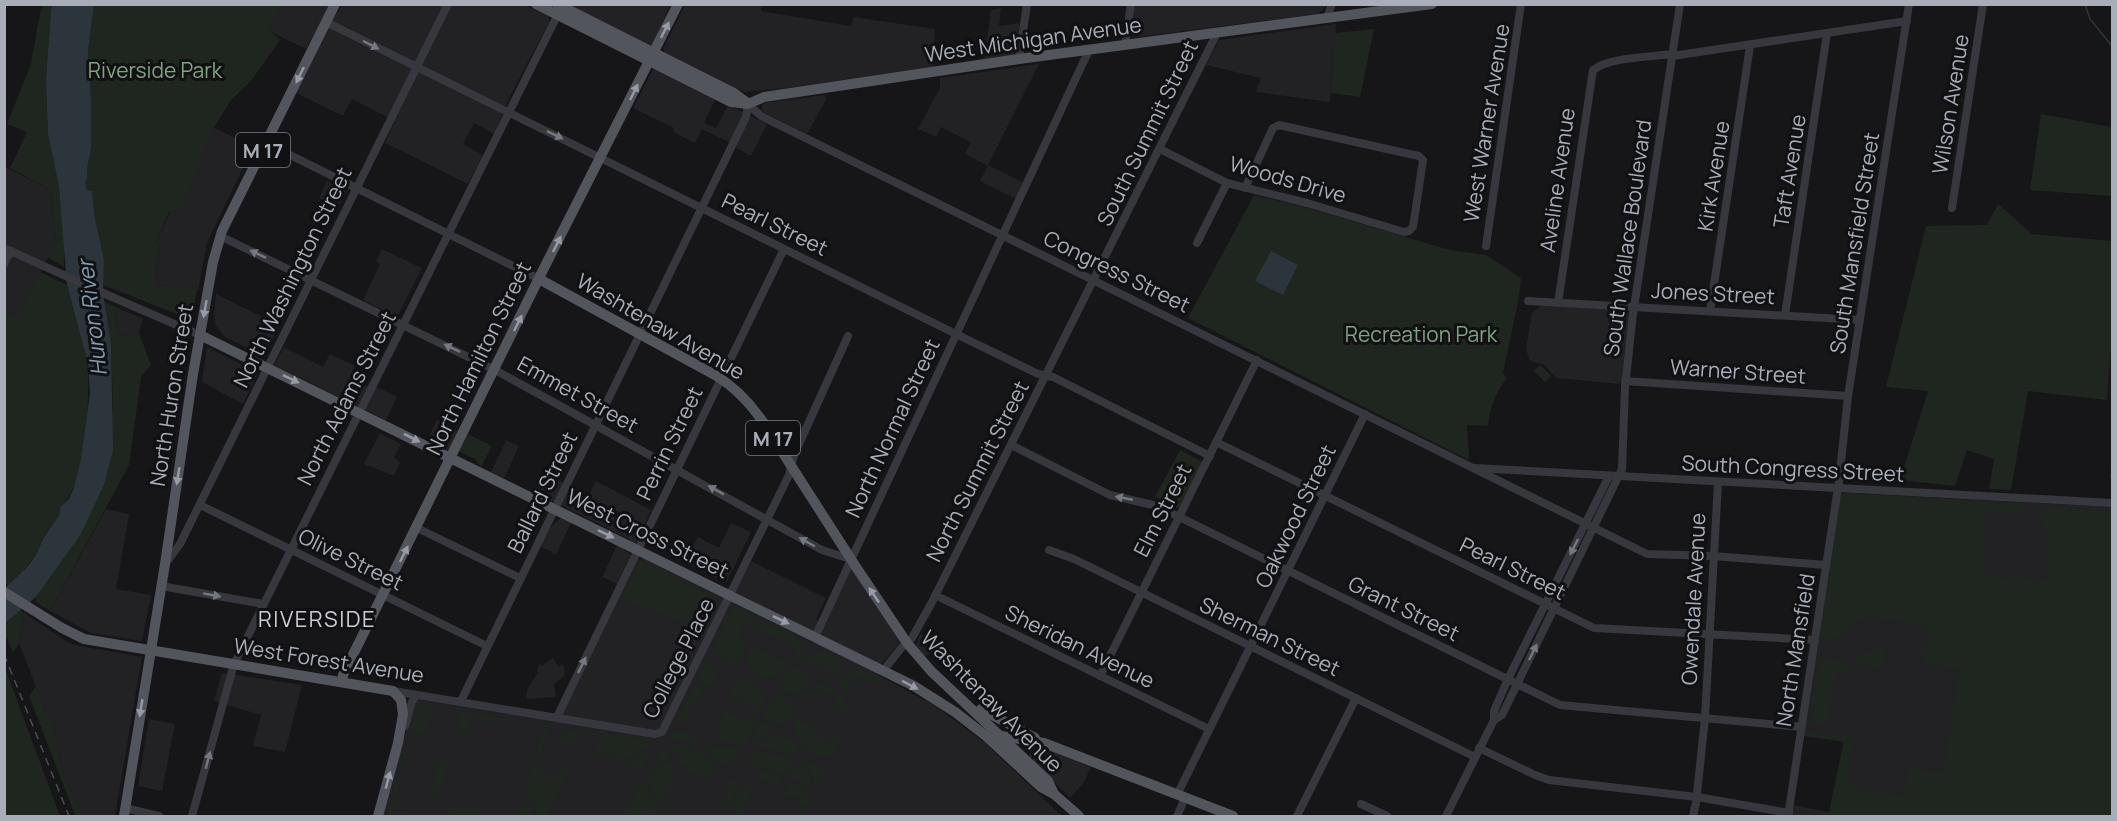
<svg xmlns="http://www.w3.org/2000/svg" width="2117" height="821" font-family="Manrope,sans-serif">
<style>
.built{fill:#222225}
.green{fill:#1e261f}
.water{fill:#2c353c}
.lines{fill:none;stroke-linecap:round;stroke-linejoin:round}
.stream{stroke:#2c353c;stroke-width:1.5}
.minor{stroke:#37383d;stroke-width:8}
.major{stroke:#53555c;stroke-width:10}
.rail{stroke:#4a4c52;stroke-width:1.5;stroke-dasharray:8 6;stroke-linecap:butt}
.oneway{fill:#979ba6}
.oneway2{fill:#757881}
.labels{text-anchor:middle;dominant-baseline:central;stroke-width:6;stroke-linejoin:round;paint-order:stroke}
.shield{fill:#111113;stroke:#7b7e86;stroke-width:1.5}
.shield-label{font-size:20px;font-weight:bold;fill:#a8adb8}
.street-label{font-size:21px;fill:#a8adb8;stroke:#111113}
.park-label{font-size:21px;fill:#7fa381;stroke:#111113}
.water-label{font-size:22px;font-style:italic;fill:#7f9bb3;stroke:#111113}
.neighbourhood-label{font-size:22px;letter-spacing:1.5px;fill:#c9ccd4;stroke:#111113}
</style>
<rect width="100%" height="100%" fill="#161618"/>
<!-- built -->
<g class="built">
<polygon points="275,5 328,5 328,10 306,49 255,24"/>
<polygon points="342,5 524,5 549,16 549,22 509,98 494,134 474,123 463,144 483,155 468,184 385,143 395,121 352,99 343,116 296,93 334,14 338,12"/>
<polygon points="569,5 670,5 652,47"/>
<polygon points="685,5 761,5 761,11 851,26 853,17 935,29 933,67 786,88 744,92 664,52 664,47"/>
<polygon points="1135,5 1327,5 1318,14 1137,37 1133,36 1130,31"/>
<polygon points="1001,8 999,26 1020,23 1014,55 984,60 991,10"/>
<polygon points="1336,24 1330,102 1256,92 1261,78 1206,65 1219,40"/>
<polygon points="1039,64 988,165 1024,183 1016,199 980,181 988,166 965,154 971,142 941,127 936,137 918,129 940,88 940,78"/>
<polygon points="655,69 715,99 704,123 716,128 728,105 767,124 751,156 736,148 737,146 702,129 695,143 673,132 674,128 633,108 652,71"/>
<polygon points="825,95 826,100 807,134 764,113 761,109 764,103"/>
<polygon points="211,126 253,147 207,243 198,291 159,285 155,281 160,244 156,242"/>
<polygon points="5,167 51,190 56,241 18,318 5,312"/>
<polygon points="327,181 346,191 338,207 319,198"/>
<polygon points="382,249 422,268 397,317 363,300 380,264 376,261"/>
<polygon points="216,294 279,325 264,356 225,337 216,326 214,315"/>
<polygon points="1542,305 1626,311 1629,313 1622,378 1619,384 1556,378 1543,364 1530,361 1526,349 1532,313"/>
<polygon points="116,307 143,319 139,333 122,336 115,323"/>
<polygon points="207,347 258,373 243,404 202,382"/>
<polygon points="284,347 323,367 330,354 355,366 349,378 367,387 369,383 397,397 386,420 282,369 278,369 274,366"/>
<polygon points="437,420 460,432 450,451 427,440"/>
<polygon points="380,433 401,444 394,457 400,462 394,476 364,464"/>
<polygon points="506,440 519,446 504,478 491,472"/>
<polygon points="546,473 588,497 596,481 653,511 650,513 636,545 630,543 629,539 536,493"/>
<polygon points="1846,493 2112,507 2112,816 1792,816 1793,805 1829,812 1844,742 1804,736 1841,494"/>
<polygon points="106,509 129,514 116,589 151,595 142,641 91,633 50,611"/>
<polygon points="561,518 571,523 556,554 540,546 550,528"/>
<polygon points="731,523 751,532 726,583 685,563 698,537 719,548"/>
<polygon points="617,545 631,554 617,584 602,577"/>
<polygon points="642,558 814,643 852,564 900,642 882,663 878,675 934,705 985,743 1062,816 382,816 415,699 557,722 596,646 637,561"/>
<polygon points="751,561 826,598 816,619 819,622 814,632 735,592"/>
<polygon points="24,613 69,643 80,646 142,657 115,816 84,816 63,775 52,720 45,710 19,643"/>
<polygon points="920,634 933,639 938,645 925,657 916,645"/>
<polygon points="553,658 558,667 562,664 564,666 565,676 554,684 556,697 526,699 527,690 538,672 537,669 540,664 542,666"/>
<polygon points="222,673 302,685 285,752 253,746 261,715 214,701"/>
<polygon points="149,719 175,724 162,791 138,786"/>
<polygon points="1040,747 1091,767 1084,782 1070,798 1029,756 1032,748"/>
</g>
<!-- green -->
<g class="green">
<polygon points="44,5 53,5 51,10 46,79 48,134 59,187 64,235 64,267 47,257 56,241 51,190 10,168 27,132 7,124 31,64 40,13"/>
<polygon points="94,5 282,5 268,29 280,40 251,81 231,100 211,132 182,208 169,212 156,242 160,244 155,281 159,285 197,290 192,318 182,316 103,285 104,259 95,219 92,192 87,190 84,181 87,179 87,169 91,149 91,100 88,51"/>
<polygon points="1374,29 1360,97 1331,93 1335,33"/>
<polygon points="2041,114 2112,127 2112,196 2030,190"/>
<path d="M1254 195 1301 206 1450 250 1486 255 1521 278 1519 297 1503 373 1507 378C1495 393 1490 408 1488 426L1467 425 1469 460 1188 318Z"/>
<polygon points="1998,204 2032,234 2112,241 2112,337 2107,400 2028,391 2011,490 1989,489 1994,459 1967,450 1955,486 1900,480 1928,391 1886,387 1926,226 1987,225"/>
<path d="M40 272 67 285C73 311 83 336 87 362 92 388 84 491 62 505L60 514 43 539 36 555 28 565 8 585 5 583V312L18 317Z"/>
<polygon points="104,302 116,307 115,323 122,336 139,333 151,365 141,377 129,465 50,611 36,602 36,597 81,534 104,485 113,406 111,344"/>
<polygon points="1540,365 1551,376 1545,382 1534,371"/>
<polygon points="468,434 492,446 481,467 475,459 458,451"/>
<polygon points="1180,450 1203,462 1179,508 1155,497"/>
<path d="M1846 493 2016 503 2022 506 2024 510 2022 513 1985 512V575H1998V579H2008L2009 575H2017V567L2020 568 2023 578 2040 582 2047 576V536L2053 532 2044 529 2040 506 2112 511V816H1828L1844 741 1804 736V732L1848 737 1852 739 1848 786H1852V782L1859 785 1860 790 1904 796 1909 768 1943 773 1959 669 1923 664 1925 654 1918 653C1926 648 1929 644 1929 634L1921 625 1865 617 1832 641 1825 639 1820 635 1840 499 1841 494Z"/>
<path d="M640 560 716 597 717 602 703 631C682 621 668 618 646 608L645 610 621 598Z"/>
<polygon points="734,606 757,618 742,626 739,642 746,646 738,663 735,664 711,652"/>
<polygon points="20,610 24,613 19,643 13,653 5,634 4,623"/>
<polygon points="756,624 770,626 771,624 800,639 804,657 795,662 797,654 795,653 797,647 752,627"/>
<path d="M748 644 789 664C779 674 772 681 757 676L747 662Z"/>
<polygon points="1873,648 1880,648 1886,651 1882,670 1856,664 1857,659"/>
<path d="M823 650 839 659V673L828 679 827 668C820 664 816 663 809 667L808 657Z"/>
<path d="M1821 656 1851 663 1852 666V668C1829 668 1831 703 1829 720L1827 724 1821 726 1810 725Z"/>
<polygon points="707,659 713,662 717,677 711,688 696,681"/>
<path d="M797 667 806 672C809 683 807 689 796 693L791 694 781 689C782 678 786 669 797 667Z"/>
<polygon points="4,668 5,668 60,816 5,816"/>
<path d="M858 668 880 678 876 685 855 675 848 690 840 686C841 675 847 671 858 668Z"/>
<path d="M740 679C758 680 772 697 760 714L755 711 756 708 729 694 734 685 732 683Z"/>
<polygon points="824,681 834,689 833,696 813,687 808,696 804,695 811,684 817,685"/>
<polygon points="695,684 703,689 701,697 697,695 687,716 690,720 687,722 677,720"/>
<polygon points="36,686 45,710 52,720 63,775 84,816 75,815 29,696"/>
<path d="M779 693 787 696 793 706C790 726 779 728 763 720L775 695Z"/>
<polygon points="839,693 842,693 849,709 847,712 834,704"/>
<polygon points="417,704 438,707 438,713 432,712 426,733 440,737 439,739 410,731"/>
<path d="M797 708 802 710 797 719 817 729V735L823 742 832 741 837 736 840 738 834 754C828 757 825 756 819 755 798 752 790 727 797 708Z"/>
<polygon points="459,711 468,712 472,717 467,736 456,722"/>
<polygon points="725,711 749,723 752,717 757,720 746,744 743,746 723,742 715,737 718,729 717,727"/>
<path d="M474 713 506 719V720C496 725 483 723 474 716Z"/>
<polygon points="762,721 772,727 773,730 753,745 751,741"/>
<polygon points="544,725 549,726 541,755 536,754"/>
<polygon points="563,728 581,732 577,744 569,745 561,741"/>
<polygon points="674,731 696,734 700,744 671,740 670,739"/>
<path d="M601 732 650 740 652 744C648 748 642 751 636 754 612 767 608 754 601 732Z"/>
<polygon points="779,733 797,743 798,752 793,754 758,747 775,734"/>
<polygon points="599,738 601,738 608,756 595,754"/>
<polygon points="671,744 690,747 691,749 677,756 671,747"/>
<polygon points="663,746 670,759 653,767 653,765"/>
<polygon points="724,747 742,750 732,766 716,763 706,750 709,748"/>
<polygon points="700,749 712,765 710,777 687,772 686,766 681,765 677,759 695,750"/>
<polygon points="648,751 649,753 640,771 624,765"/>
<polygon points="756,751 793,758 794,762 786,775 767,768 758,769 748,760 751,753"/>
<polygon points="404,753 411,757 406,758 395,800 399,801 398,806 415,810 397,809 392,811 390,816 387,816"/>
<polygon points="449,760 438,800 448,803 448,804 437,801 436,794 433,793 429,801 426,801 425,798 430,798 438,765 435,762"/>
<polygon points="534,760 544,775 556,777 563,764 570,768 547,816 538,816 526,788"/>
<polygon points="671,761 675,768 672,770 672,774 677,777 674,779 661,809 646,776"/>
<polygon points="799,762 805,765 811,784 808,788 791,777"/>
<polygon points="809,763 825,767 816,786 808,765"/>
<polygon points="768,771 782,779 778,787 760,778 757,782 756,781 759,774"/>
<polygon points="728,777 734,780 737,784 732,800 724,806 712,803 716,801 724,803"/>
<polygon points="641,783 645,783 657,807 654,812 632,815 629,812 628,808"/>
<polygon points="794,783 811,793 812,796 805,808 798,806 801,799 792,795 790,799 784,795 790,784"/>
<path d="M752 784H756L742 811 736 816C728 803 738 788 752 784Z"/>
<polygon points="451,804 478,811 477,816 463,816 449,813"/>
<polygon points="520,804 532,809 535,816 517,816"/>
</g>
<!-- water -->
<g class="water">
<polygon points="53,5 94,5 88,51 91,100 91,149 87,169 87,179 85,182 87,190 92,191 95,219 104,259 103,293 111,344 113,450 104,485 81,534 36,597 5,623 5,588 29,565 36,555 43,539 60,514 60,507 69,499 73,490 81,459 90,393 88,363 67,285 59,187 48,134 46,79 51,10"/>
<polygon points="1271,251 1298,265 1283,295 1255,281"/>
</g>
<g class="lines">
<!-- stream -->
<g class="stream">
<polyline points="2085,4 2090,19 2112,46"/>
<polyline points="2111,478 2112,467"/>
</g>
<!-- minor -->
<g class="minor">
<polyline points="1327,18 1332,4"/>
<polyline points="326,22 956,334 1038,374 1053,377 1210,456"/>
<polyline points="1125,45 1131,4"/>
<polyline points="1672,56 1907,21"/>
<polyline points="1019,59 1027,4"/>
<polyline points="748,104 761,116 1647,554 1713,556 1826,565"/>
<polyline points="266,143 539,279"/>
<polyline points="1160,149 1227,183 1307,203 1404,232 1409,231 1413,227 1423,160 1419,156 1405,153 1279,125 1273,128 1245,188"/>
<polyline points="1952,208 1983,4"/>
<polyline points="220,236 495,370 822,550 850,559"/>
<polyline points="1197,243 1227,183"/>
<polyline points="1486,246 1521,4"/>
<polyline points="4,248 112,297 200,335"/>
<polyline points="4,264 11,251"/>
<polyline points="1528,301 1860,320"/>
<path d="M1558 303 1593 70C1610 57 1651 57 1672 54"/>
<polyline points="1710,311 1750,46"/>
<polyline points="1785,315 1827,33"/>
<polyline points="1625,381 1848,396"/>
<polyline points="1216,442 1594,628 1815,640"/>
<polyline points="1011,445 1110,495 1157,506 1560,705 1802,727"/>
<polyline points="1475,468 2112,503"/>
<polyline points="200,505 487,646"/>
<polyline points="417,528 520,578"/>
<polyline points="1049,550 1074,559 1475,757"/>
<polyline points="166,563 180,544 448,4"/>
<polyline points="161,586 263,604"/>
<polyline points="935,595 1209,729"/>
<polyline points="815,637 1089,50"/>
<polyline points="883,671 902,647 912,638 931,604 1217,33"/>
<polyline points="1100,676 1257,360"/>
<polyline points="393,691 655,734 662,732 789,475 794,455 848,336"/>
<polyline points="461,701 746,117 748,104"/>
<polyline points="557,717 784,249"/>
<polyline points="1494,720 1502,715 1622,469 1625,387 1633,314 1680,4"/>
<polyline points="405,726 412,702 416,695"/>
<polyline points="1479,748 1535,775 1549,780 1697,797 1789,813"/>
<polyline points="1177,795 1365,414"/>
<polyline points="1361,804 1387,816"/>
<polyline points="125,808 159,816"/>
<polyline points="192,816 234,664 560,10"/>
<polyline points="1177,816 1185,798"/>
<polyline points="1297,816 1356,698"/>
<polyline points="1446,816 1494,720 1494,711 1508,679 1609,476"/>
<polyline points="1693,816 1696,803 1705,718 1718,482"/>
<polyline points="1788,816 1839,481 1848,396 1909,4"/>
</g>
<!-- major -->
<g class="major">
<polyline points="536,4 731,102 748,104 764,97 1019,59 1432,4"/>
<polyline points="557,4 734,93 746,102"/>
<path d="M539 279 715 375C735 387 750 403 763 422L856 567 907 643 931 671 1048 781 1054 794"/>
<polyline points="200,335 914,686 955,712 986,736 1041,787 1054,794 1079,816"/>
<polyline points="4,592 62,628 84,639 393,691 401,700 403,714 398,743 378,816"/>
<polyline points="342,682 343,675 543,270 678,4"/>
<polyline points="981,709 1035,738"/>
<polyline points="1001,736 1044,743 1233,816"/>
<polyline points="124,816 165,564 193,374 213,262 222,231 335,4"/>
</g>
<!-- rail -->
<polyline class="rail" points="4,654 69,816"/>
</g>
<!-- one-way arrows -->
<defs><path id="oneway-solid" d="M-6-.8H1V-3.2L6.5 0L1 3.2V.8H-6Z" transform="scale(1.5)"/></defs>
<g class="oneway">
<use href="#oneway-solid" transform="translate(665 30) rotate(-63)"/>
<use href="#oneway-solid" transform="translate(300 75) rotate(116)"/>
<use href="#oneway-solid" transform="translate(634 92) rotate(-64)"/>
<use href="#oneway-solid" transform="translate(557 244) rotate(-63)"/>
<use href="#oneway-solid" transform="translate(205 309) rotate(100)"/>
<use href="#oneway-solid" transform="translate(518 323) rotate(-64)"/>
<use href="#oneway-solid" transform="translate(291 379) rotate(26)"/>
<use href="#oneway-solid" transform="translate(412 438) rotate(27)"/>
<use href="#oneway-solid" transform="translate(178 476) rotate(99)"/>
<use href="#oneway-solid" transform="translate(606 534) rotate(26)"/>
<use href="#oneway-solid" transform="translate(404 554) rotate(-63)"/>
<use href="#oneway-solid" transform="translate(874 595) rotate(-124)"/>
<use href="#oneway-solid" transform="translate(781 620) rotate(26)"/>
<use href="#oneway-solid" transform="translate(910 685) rotate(28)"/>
<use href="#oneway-solid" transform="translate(141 708) rotate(99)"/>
<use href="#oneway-solid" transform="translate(388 780) rotate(-75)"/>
</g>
<g class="oneway2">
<use href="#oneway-solid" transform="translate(371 45) rotate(27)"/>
<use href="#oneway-solid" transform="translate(555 135) rotate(26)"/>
<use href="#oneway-solid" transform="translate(258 254) rotate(-154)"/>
<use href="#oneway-solid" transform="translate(452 348) rotate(-154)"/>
<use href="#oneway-solid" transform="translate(716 490) rotate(-151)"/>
<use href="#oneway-solid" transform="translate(1124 498) rotate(-169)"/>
<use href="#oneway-solid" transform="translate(807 542) rotate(-151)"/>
<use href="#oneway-solid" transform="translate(1574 547) rotate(117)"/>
<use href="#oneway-solid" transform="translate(212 595) rotate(10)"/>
<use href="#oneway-solid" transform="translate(1533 652) rotate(-64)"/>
<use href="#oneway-solid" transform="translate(582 665) rotate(-64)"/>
<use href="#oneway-solid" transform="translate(208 760) rotate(-75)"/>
</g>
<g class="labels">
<!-- shield labels -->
<g class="shield">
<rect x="236" y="133" width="54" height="34" rx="4.5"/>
<rect x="746" y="421" width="54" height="34" rx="4.5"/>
</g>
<g class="shield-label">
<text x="263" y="150">M 17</text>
<text x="773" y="438">M 17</text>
</g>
<!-- street labels -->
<g class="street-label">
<text transform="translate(1033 39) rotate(-8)">West Michigan Avenue</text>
<text transform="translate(1950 104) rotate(-81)">Wilson Avenue</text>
<text transform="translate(1486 123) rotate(-81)">West Warner Avenue</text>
<text transform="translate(1147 133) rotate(-64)">South Summit Street</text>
<text transform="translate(1789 171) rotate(-81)">Taft Avenue</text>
<text transform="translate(1713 176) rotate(-81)">Kirk Avenue</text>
<text transform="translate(1288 179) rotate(16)">Woods Drive</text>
<text transform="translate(1557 180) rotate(-82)">Aveline Avenue</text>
<text transform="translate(775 224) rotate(26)">Pearl Street</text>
<text transform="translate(1627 238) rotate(-82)">South Wallace Boulevard</text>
<text transform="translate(1854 243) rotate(-81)">South Mansfield Street</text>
<text transform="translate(1117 271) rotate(26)">Congress Street</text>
<text transform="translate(292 277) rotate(-64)">North Washington Street</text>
<text transform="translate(1713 293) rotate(3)">Jones Street</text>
<text transform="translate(661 326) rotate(30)">Washtenaw Avenue</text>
<text transform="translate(478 358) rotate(-64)">North Hamilton Street</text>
<text transform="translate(1738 371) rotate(4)">Warner Street</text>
<text transform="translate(578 394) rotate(29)">Emmet Street</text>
<text transform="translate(171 395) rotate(-81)">North Huron Street</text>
<text transform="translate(346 398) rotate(-63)">North Adams Street</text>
<text transform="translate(892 428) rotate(-65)">North Normal Street</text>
<text transform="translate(669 443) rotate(-64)">Perrin Street</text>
<text transform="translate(1793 468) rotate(3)">South Congress Street</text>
<text transform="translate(977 471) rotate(-63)">North Summit Street</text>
<text transform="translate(542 492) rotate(-64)">Ballard Street</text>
<text transform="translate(1162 510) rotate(-63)">Elm Street</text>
<text transform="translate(1295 516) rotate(-64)">Oakwood Street</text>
<text transform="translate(648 533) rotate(26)">West Cross Street</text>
<text transform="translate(351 559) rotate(26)">Olive Street</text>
<text transform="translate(1513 568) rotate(26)">Pearl Street</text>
<text transform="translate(1693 599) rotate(-87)">Owendale Avenue</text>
<text transform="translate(1404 608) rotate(26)">Grant Street</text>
<text transform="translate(1270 636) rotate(26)">Sherman Street</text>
<text transform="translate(1080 646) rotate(26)">Sheridan Avenue</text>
<text transform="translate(1795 650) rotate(-81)">North Mansfield</text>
<text transform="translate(678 658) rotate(-63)">College Place</text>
<text transform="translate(329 660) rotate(9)">West Forest Avenue</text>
<text transform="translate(992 701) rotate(45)">Washtenaw Avenue</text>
</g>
<!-- park labels -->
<g class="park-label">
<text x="155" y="70">Riverside Park</text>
<text x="1421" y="334">Recreation Park</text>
</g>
<!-- water labels -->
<g class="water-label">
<text transform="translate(92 318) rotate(-97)">Huron River</text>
</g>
<!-- neighbourhood labels -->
<g class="neighbourhood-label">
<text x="317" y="619">RIVERSIDE</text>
</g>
</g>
<!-- border -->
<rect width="2117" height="821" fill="none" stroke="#a8adb8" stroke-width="12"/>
</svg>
